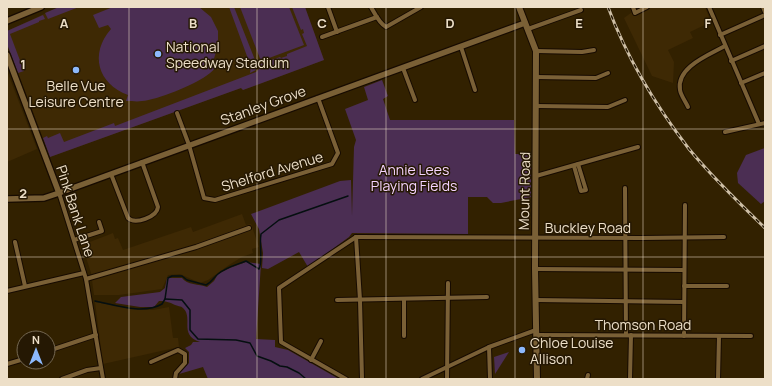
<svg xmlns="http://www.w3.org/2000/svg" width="772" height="386" font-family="Manrope,sans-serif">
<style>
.built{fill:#3e2904}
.green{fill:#4b2e53}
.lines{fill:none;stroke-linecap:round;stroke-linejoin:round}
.stream{stroke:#050f10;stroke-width:1.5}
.minor-casing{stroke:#170b00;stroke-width:6}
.tertiary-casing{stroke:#170b00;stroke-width:8}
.secondary-casing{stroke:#170b00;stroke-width:8}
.minor{stroke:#7a6036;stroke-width:4}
.tertiary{stroke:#7a6036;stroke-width:5.5}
.secondary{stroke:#7a6036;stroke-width:6}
.rail-casing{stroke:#cdbea5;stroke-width:3}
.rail{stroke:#251803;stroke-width:1.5;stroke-dasharray:4.5;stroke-linecap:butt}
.grid{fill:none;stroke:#eddfc8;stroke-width:1;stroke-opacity:0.55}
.poi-dot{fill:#8db9fc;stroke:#251803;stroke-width:1.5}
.labels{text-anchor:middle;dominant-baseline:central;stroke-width:3;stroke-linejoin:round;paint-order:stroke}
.poi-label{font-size:14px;fill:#eddfc8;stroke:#251803;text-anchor:start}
.street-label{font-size:14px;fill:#eddfc8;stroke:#251803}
.park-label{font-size:14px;fill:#f4d2fe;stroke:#251803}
.grid-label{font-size:13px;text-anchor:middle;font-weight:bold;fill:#eddfc8;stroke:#251803;stroke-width:3;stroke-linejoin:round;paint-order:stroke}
</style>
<rect width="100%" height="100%" fill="#322100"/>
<!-- built -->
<g class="built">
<polygon points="59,7 305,7 324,60 243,90 241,88 50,157 7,44 7,31"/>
<polygon points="642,7 705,7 711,22 690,32 693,38 668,50 674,62 673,83 652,76 624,18 635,10"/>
<polygon points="7,71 37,149 7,162"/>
<polygon points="242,214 246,225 251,224 259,247 252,249 253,253 242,257 229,265 208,280 200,283 180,274 168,275 162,289 119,295 94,295 91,273 82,245 113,233 115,239 118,238 123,250 191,227 193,232"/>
<polygon points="95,302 133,309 153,310 169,307 173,338 178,338 179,347 103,364"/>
</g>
<!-- green -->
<g class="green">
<polygon points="59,7 79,7 48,19 45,13"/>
<path d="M113 7H199L211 17 218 31V45L213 62 218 65C214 69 211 73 206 76 194 85 157 100 142 101 137 102 132 101 126 101L128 95C98 84 89 54 111 29L108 25 99 28 93 15Z"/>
<polygon points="229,7 234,7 257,65 256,70 250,73 251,67"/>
<polygon points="240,7 289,7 304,45 261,61"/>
<polygon points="292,7 305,7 324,60 243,90 241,88 50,157 43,138 47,136 48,138 60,133 64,142 114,123 115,126 256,72 260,68 260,64 280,57 281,58 287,56 287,54 307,46 302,34 304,33 303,29 301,30"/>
<polygon points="43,15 45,19 39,21 39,22 10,34 24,71 18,73 7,44 7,31"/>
<polygon points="382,80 388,96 383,99 390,120 514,120 515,154 531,154 531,197 501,203 493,203 487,197 468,197 468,234 352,233 349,237 308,267 299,252 268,269 262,268 263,253 259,229 251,214 340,181 351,180 352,216 354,147 356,140 345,109 368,100 364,87"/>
<polygon points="765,148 765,201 761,204 738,183 737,173 746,155"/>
<path d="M246 262 261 264 256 339 275 340V347L288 350 339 379H208L203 367 179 374 189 363V352L185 348 191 345 193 342H200C178 335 194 318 183 308 181 306 177 306 175 305 169 302 166 301 159 301L154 307H140L115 303 121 297 160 292 165 288 167 278H182C187 285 199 284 207 287L214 281 218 274 230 268Z"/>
<polygon points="509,352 495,374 494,357"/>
</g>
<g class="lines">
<!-- stream -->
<g class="stream">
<polyline points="165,299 182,300 190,310 190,330 198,339 236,340 250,343 257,356 271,361 280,366 287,367 299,373 306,379"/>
<path d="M95 301C115 305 143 315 162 304L165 299 168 278 172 276H182L187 280 206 285C212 282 214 277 218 274 226 267 236 265 246 261L259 269C263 262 259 244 261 234L279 220 348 196"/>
</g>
<!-- minor casing -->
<g class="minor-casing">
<g id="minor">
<polyline points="328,7 337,32"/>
<path d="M371 7C375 14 379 23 386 27L421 7"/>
<polyline points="633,7 635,13 647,7"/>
<polyline points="709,7 759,124"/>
<polyline points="763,7 765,12"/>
<polyline points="528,29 581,10"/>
<polyline points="720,35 765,15"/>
<polyline points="322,37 377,17"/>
<polyline points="461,47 475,90"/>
<polyline points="536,51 582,52 594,50"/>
<polyline points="731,61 765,46"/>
<polyline points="403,68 415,100"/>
<polyline points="536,77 596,78 608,73"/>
<polyline points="741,83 765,73"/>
<polyline points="536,106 608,107 625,100"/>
<path d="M688 107C686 102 681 96 680 90 676 67 709 55 725 46"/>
<polyline points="177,113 189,145 204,198 215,200 332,164 338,153 318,98"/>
<polyline points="725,132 765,123"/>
<polyline points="574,166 581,191 586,190 578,164"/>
<path d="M111 174 128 218C135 225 157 217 158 207L142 162"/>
<polyline points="536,176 638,147"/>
<polyline points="625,188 626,335"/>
<polyline points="59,193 86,279 103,379"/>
<polyline points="356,237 642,238 724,237"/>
<polyline points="356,237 360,300 362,379"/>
<polyline points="74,240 102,231 99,222"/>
<polyline points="15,242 25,286"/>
<polyline points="535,269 684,270"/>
<polyline points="86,279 196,247 249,228"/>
<polyline points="684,286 727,286"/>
<polyline points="7,291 84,273"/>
<polyline points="404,299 404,336"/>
<polyline points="337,300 487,297"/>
<polyline points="535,300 684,302"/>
<polyline points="536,335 751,336"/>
<polyline points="684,336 685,205"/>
<polyline points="489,347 490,379"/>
<polyline points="48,351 96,335"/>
<polyline points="311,360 321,341"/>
<polyline points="151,362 178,350 185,354 185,363 176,373 175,379"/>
<polyline points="7,364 24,359"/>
<polyline points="62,379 87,370 101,368"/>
<polyline points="346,379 281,342 279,288 356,237"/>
<polyline points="422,379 489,347 536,330"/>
<polyline points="447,379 448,283"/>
<polyline points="587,379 588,375"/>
<polyline points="630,379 631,335"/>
<polyline points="718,379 719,336"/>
</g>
</g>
<!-- tertiary casing -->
<g class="tertiary-casing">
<g id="tertiary">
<polyline points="7,21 41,7"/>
<polyline points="7,55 59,193"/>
<polyline points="7,199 44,198 59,193 525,23"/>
</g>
</g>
<!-- secondary casing -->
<g class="secondary-casing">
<polyline id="secondary" points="519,7 536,51 535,269 537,379"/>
</g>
<!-- minor -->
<use href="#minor" class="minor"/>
<!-- tertiary -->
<use href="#tertiary" class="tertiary"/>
<!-- secondary -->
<use href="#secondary" class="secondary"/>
<!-- rail casing -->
<g class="rail-casing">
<path id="rail" d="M608 7C627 58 656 106 689 149 712 177 739 203 765 228"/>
</g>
<!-- rail -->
<use href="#rail" class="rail"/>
</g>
<!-- grid -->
<path class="grid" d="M129 7V379M257 7V379M386 7V379M515 7V379M643 7V379M7 129H765M7 257H765"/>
<!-- markers -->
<g class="poi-dot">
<circle cx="158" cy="54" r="4"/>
<circle cx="76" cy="70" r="4"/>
<circle cx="522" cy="350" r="4"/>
</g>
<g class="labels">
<!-- poi labels -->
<g class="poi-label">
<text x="166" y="46">National<tspan x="166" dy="16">Speedway Stadium</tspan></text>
<text x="76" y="85" text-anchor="middle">Belle Vue<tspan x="76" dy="16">Leisure Centre</tspan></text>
<text x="530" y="342">Chloe Louise<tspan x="530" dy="16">Allison</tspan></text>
</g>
<!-- street labels -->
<g class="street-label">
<text transform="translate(263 105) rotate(-20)">Stanley Grove</text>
<text transform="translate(272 171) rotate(-17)">Shelford Avenue</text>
<text transform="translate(524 191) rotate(-89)">Mount Road</text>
<text transform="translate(76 211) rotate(72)">Pink Bank Lane</text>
<text x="588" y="227">Buckley Road</text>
<text x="643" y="324">Thomson Road</text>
</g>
<!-- park labels -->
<g class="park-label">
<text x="414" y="169">Annie Lees<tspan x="414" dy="16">Playing Fields</tspan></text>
</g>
</g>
<g class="grid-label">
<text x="64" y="28">A</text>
<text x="193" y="28">B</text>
<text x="322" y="28">C</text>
<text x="450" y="28">D</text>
<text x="579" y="28">E</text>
<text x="708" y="28">F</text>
<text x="23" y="69">1</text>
<text x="23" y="198">2</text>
</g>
<!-- border -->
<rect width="772" height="386" fill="none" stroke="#eddfc8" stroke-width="16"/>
<!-- north arrow -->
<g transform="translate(36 350)"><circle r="19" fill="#251803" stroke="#756852"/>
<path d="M0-3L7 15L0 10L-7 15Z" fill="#8db9fc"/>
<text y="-6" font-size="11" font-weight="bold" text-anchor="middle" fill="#eddfc8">N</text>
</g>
</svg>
